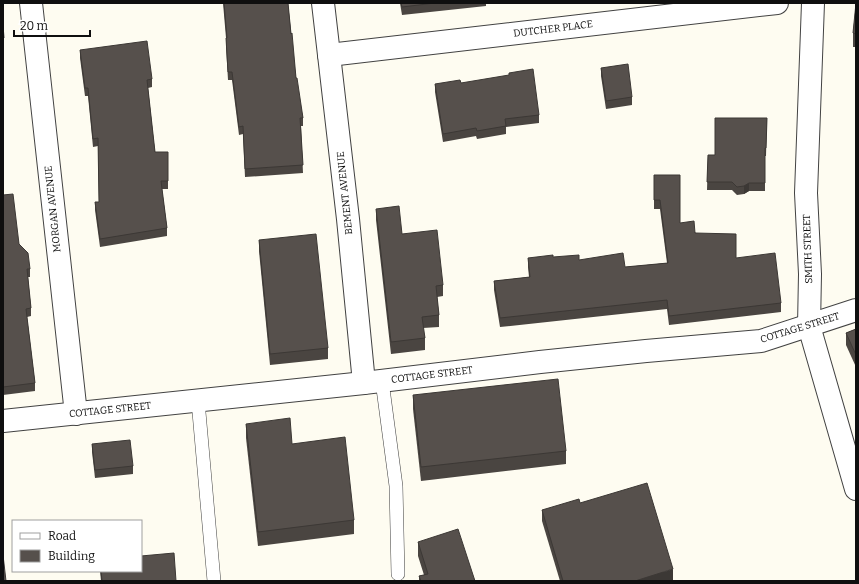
<svg xmlns="http://www.w3.org/2000/svg" width="859" height="584" font-family="Bitter,serif">
<style>
.lines{fill:none;stroke-linecap:round;stroke-linejoin:round}
.service-casing{stroke:#424242;stroke-width:14}
.minor-casing{stroke:#424242;stroke-width:24}
.tertiary-casing{stroke:#424242;stroke-width:24}
.service{stroke:#fff;stroke-width:13}
.minor{stroke:#fff;stroke-width:22}
.tertiary{stroke:#fff;stroke-width:22}
.wall{fill:#4a4541}
.shaded-wall{fill:#3c3835}
.building{fill:#56504c;stroke:#3c3835}
.labels{text-anchor:middle;dominant-baseline:central;stroke-width:4;stroke-linejoin:round;paint-order:stroke}
.street-label{font-size:10px;fill:#0f0f0f;stroke:#fff}
</style>
<rect width="100%" height="100%" fill="#fefcf1"/>
<g class="lines">
<!-- service casing -->
<g class="service-casing">
<g id="service">
<polyline points="382,381 396,486 398,574"/>
<polyline points="198,401 214,581"/>
</g>
</g>
<!-- minor casing -->
<g class="minor-casing">
<g id="minor">
<polyline points="31,3 76,414"/>
<polyline points="323,3 348,219 364,383"/>
<polyline points="329,55 777,3"/>
<polyline points="3,421 364,383 540,362 646,351 761,341 856,310"/>
</g>
</g>
<!-- tertiary casing -->
<g class="tertiary-casing">
<polyline id="tertiary" points="813,3 806,193 810,274 809,326 856,489"/>
</g>
<!-- service -->
<use href="#service" class="service"/>
<!-- minor -->
<use href="#minor" class="minor"/>
<!-- tertiary -->
<use href="#tertiary" class="tertiary"/>
</g>
<!-- wall -->
<g class="wall">
<polygon points="223,3 288,3 296,78 303,118 303,126 301,126 303,173 245,177 243,134 239,135 232,80 228,80 226,46 226,38"/>
<polygon points="400,3 486,3 486,6 402,15"/>
<polygon points="856,3 856,47 853,47 853,33"/>
<polygon points="3,25 4,38 4,46 3,46"/>
<polygon points="80,50 152,79 152,87 148,88 155,152 168,152 168,189 162,189 167,228 167,236 100,247 95,210 95,202 99,202 98,146 93,147 88,96 85,96 80,58"/>
<polygon points="601,68 632,97 632,105 606,109 601,76"/>
<polygon points="461,83 539,115 539,123 506,127 506,134 477,139 476,136 443,142 435,92 435,84"/>
<polygon points="767,118 766,156 765,156 765,191 749,191 744,194 737,195 732,190 707,190 708,155 715,155"/>
<polygon points="654,175 680,223 736,258 781,303 781,312 669,325 667,309 500,327 494,290 494,281 529,277 528,267 528,258 553,257 625,267 667,263 660,209 654,209"/>
<polygon points="3,195 19,244 30,269 30,277 28,277 31,308 31,316 27,317 35,383 35,391 3,395"/>
<polygon points="376,209 402,234 443,285 443,296 437,297 439,315 439,327 423,328 425,338 425,350 391,354 376,220"/>
<polygon points="259,240 328,348 328,359 270,365 259,251"/>
<polygon points="856,329 856,367 846,345 846,333"/>
<polygon points="413,395 566,451 566,464 421,481 413,409"/>
<polygon points="246,424 292,444 354,520 354,534 258,546 246,438"/>
<polygon points="92,444 133,466 133,474 95,478 92,452"/>
<polygon points="580,503 673,580 671,581 560,581 542,521 542,510"/>
<polygon points="418,542 475,581 419,581 419,576 424,575 418,556"/>
<polygon points="100,571 141,571 176,581 101,581"/>
</g>
<!-- shaded-wall -->
<g class="shaded-wall">
<polygon points="749,183 749,191 744,194 744,186"/>
<polygon points="673,569 673,580 671,581 635,581"/>
</g>
<!-- building -->
<g class="building">
<polygon points="224,3 288,3 291,34 292,33 296,78 297,78 303,118 300,118 303,165 245,169 243,126 239,127 232,72 228,72 226,38 227,38"/>
<polygon points="401,3 435,3 402,7"/>
<polygon points="856,3 856,34 853,33"/>
<polygon points="3,25 4,38 3,38"/>
<polygon points="147,41 152,79 147,80 155,152 168,152 168,181 161,181 167,228 100,239 95,202 99,202 98,138 93,139 88,88 85,88 80,50"/>
<polygon points="628,64 632,97 606,101 601,68"/>
<polygon points="533,69 539,115 505,119 506,126 477,131 476,128 443,134 435,84 460,80 461,83 509,75 509,73"/>
<polygon points="715,118 767,118 766,148 765,148 765,183 749,183 744,186 737,187 732,182 707,182 708,155 715,155"/>
<polygon points="654,175 680,175 680,223 694,221 695,233 736,234 736,258 775,253 781,303 669,316 667,300 500,318 494,281 530,277 528,258 553,255 553,257 579,255 579,260 623,253 625,267 668,263 660,200 654,200"/>
<polygon points="13,194 19,244 28,253 30,269 27,269 31,308 26,309 35,383 3,387 3,195"/>
<polygon points="399,206 402,234 437,230 443,285 436,286 439,315 422,317 425,338 391,342 376,209"/>
<polygon points="316,234 328,348 270,354 259,240"/>
<polygon points="856,329 856,355 846,333"/>
<polygon points="558,379 566,451 421,467 413,395"/>
<polygon points="290,418 292,444 345,437 354,520 258,532 246,424"/>
<polygon points="130,440 133,466 95,470 92,444"/>
<polygon points="647,483 673,569 635,581 563,581 542,510 579,499 580,503"/>
<polygon points="458,529 475,581 421,581 419,576 428,574 418,542"/>
<polygon points="174,553 176,581 102,581 101,571 141,571 141,556"/>
<polygon points="3,555 6,581 3,581"/>
</g>
<g class="labels">
<!-- street labels -->
<g class="street-label">
<text transform="translate(553 29) rotate(-7)">DUTCHER PLACE</text>
<text transform="translate(345 193) rotate(-96)">BEMENT AVENUE</text>
<text transform="translate(53 209) rotate(-96)">MORGAN AVENUE</text>
<text transform="translate(808 249) rotate(-92)">SMITH STREET</text>
<text transform="translate(800 328) rotate(-17)">COTTAGE STREET</text>
<text transform="translate(432 375) rotate(-7)">COTTAGE STREET</text>
<text transform="translate(110 410) rotate(-6)">COTTAGE STREET</text>
</g>
</g>
<!-- border -->
<rect width="859" height="584" fill="none" stroke="#0f0f0f" stroke-width="8"/>
<!-- legend -->
<rect x="12" y="520" width="130" height="52" fill="#ffffff" stroke="#9f9f9f"/>
<rect x="20" y="533" width="20" height="6" fill="#ffffff" stroke="#9f9f9f"/>
<text x="48" y="540" font-size="12" fill="#0f0f0f">Road</text>
<rect x="20" y="550" width="20" height="12" fill="#56504c" stroke="#9f9f9f"/>
<text x="48" y="560" font-size="12" fill="#0f0f0f">Building</text>
<!-- scale -->
<path d="M14 30v6h76v-6" fill="none" stroke="#0f0f0f" stroke-width="2"/>
<text x="20" y="30" font-size="12" fill="#0f0f0f" stroke="#ffffff" stroke-width="3" paint-order="stroke">20 m</text>
</svg>
